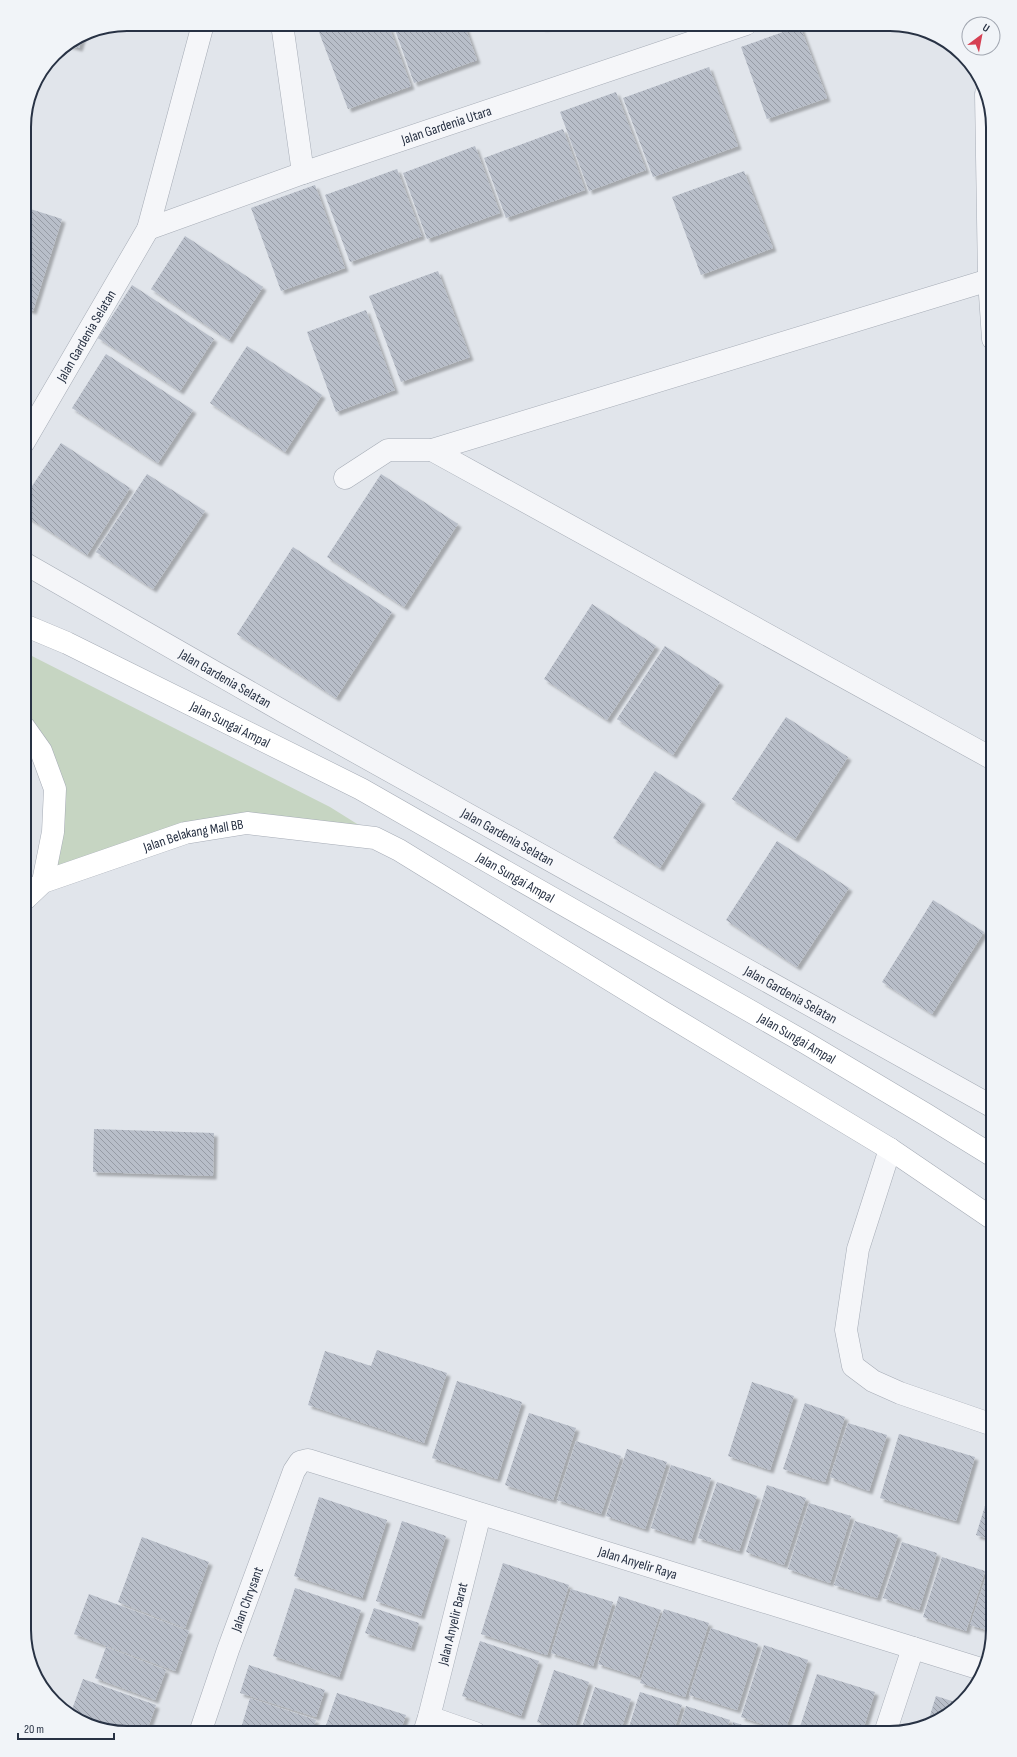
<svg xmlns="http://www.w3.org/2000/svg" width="1017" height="1757" font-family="'Sofia Sans Condensed',sans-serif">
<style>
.park{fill:#c6d5c2}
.building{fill:url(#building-back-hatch);filter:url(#shadow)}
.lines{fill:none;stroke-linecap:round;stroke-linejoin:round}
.street-casing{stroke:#a6acb6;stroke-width:23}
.secondary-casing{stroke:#a6acb6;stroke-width:23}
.street{stroke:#f5f6f9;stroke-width:22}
.secondary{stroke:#fff;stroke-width:22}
.labels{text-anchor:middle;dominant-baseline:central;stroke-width:3;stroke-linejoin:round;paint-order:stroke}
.street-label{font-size:14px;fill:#283244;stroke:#f1f4f8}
.rim{fill:none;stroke:#283244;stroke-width:2}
</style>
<defs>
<pattern id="building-back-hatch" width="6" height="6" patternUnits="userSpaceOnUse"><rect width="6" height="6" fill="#b8bec9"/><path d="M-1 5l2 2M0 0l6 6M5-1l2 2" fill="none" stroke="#969ba5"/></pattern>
<filter id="shadow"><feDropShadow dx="3.5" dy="3.5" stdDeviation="1" flood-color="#0004"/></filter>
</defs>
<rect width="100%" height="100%" fill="#e1e5eb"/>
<!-- park -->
<polygon class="park" points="24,652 330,807 370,832 248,819 50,873 57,834 24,717"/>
<!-- building -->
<g class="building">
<polygon points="316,24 388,24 411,86 348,109"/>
<polygon points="393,24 464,24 477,60 414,83"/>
<polygon points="541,24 554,24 543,28"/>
<polygon points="800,26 827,98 767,119 741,47"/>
<polygon points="83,35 79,48 68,45"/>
<polygon points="709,67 738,146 653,177 623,98"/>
<polygon points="616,92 646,170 589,191 560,112"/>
<polygon points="563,129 585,190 506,218 484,158"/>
<polygon points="475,146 500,213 427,239 403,173"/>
<polygon points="397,169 422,236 350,262 325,195"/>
<polygon points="744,171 773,248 701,275 672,197"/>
<polygon points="315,185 345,268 281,291 251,208"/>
<polygon points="24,207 62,219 33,311 24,308"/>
<polygon points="185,236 263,287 229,340 151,289"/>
<polygon points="438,271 470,357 401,382 369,296"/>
<polygon points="132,285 214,339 180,391 98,338"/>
<polygon points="366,310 395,390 336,412 307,332"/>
<polygon points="247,346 322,395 285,452 210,403"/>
<polygon points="106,354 193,410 158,463 72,408"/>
<polygon points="61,443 130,488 87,555 24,515 24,498"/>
<polygon points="147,474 205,511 153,589 96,552"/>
<polygon points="381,474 458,524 404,607 327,557"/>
<polygon points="293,547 392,612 336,698 237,634"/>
<polygon points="592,604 656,646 607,720 544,679"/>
<polygon points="665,646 720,682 673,755 617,719"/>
<polygon points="786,717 848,757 795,839 732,799"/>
<polygon points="655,771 702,801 660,868 613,838"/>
<polygon points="777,841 849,888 797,967 726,920"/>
<polygon points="933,900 984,932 932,1014 882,982"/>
<polygon points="94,1129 214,1133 213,1176 93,1172"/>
<polygon points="377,1350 447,1373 424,1443 308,1405 325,1351 371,1366"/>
<polygon points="457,1381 522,1402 497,1479 432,1458"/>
<polygon points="752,1382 794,1396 770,1470 728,1456"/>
<polygon points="805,1403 845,1417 825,1482 783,1469"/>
<polygon points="529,1413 576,1428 553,1500 505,1485"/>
<polygon points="848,1423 887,1435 869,1491 830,1477"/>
<polygon points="899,1434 975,1457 956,1521 880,1498"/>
<polygon points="576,1441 621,1456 601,1514 557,1500"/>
<polygon points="627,1449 667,1462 645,1529 606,1516"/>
<polygon points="671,1465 711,1478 691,1541 651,1528"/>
<polygon points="993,1480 993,1540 976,1535"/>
<polygon points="717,1482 757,1496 739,1551 698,1538"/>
<polygon points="767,1485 806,1498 784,1565 746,1552"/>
<polygon points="319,1497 387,1520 362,1598 294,1576"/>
<polygon points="809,1503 851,1516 830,1583 788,1569"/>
<polygon points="402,1521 446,1536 421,1616 376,1601"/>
<polygon points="855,1521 898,1535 877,1598 834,1585"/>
<polygon points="142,1537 209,1562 185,1628 118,1602"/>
<polygon points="902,1542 937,1553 919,1610 883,1598"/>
<polygon points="942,1557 985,1571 966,1631 923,1617"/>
<polygon points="991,1561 993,1562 993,1632 970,1625"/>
<polygon points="503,1563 569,1585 547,1655 481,1634"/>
<polygon points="295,1588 361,1610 339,1677 273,1656"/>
<polygon points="571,1589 613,1602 593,1666 551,1653"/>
<polygon points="89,1594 189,1631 175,1671 74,1634"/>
<polygon points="619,1596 661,1610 639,1677 598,1664"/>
<polygon points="374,1608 419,1623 411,1648 365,1633"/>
<polygon points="664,1609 709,1623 685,1697 640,1683"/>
<polygon points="711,1628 758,1644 737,1710 689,1695"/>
<polygon points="480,1641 539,1661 521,1716 462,1696"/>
<polygon points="764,1645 808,1660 785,1731 741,1717"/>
<polygon points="106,1647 166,1670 155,1700 95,1678"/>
<polygon points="249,1665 325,1690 316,1717 240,1693"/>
<polygon points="554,1670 589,1682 573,1733 537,1722"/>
<polygon points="817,1674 875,1692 862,1733 798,1733"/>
<polygon points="83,1679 156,1705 146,1733 120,1733 70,1715"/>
<polygon points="595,1687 631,1699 620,1733 590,1733 581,1730"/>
<polygon points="640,1692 682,1705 673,1733 627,1733"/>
<polygon points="337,1693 406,1715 400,1733 331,1733 324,1731"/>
<polygon points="936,1696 958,1703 936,1723 927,1725"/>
<polygon points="250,1698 316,1720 312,1733 265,1733 242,1725"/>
<polygon points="686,1706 730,1720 726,1733 678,1733"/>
<polygon points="733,1722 768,1733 730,1733"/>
<polygon points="229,1728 242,1733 228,1733"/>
</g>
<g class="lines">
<!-- street casing -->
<g class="street-casing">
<g id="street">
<polyline points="282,24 303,173"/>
<polyline points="986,94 989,280 993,339"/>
<path id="s1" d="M148 229 303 173 746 24"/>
<path id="s2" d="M24 442 148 229 203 24"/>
<polyline points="432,450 993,759"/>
<polyline points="345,478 388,450 432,450 989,280"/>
<path id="s3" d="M24 563 286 713 993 1107"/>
<polyline points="890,1149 858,1249 846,1330 853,1366 873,1381 900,1393 993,1425"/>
<polyline points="429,1717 475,1733"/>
<path id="s4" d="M200 1733 228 1650 294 1471 300 1462 308 1460 981 1669"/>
<path id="s5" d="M424 1733 429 1717 480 1514"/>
<polyline points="885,1733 913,1648"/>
</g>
</g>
<!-- secondary casing -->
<g class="secondary-casing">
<g id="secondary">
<path id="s6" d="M24 625 67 643 361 789 806 1043 925 1114 993 1156"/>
<polyline points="24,727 41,751 55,789 53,832 43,882"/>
<path id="s7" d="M24 900 43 882 185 833 247 823 375 838 399 850 661 1011 890 1149 993 1219"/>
</g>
</g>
<!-- street -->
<use href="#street" class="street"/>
<!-- secondary -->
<use href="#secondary" class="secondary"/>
</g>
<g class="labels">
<!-- street labels -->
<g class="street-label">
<text stroke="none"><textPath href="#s1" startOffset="316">Jalan Gardenia Utara</textPath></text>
<text stroke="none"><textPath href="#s2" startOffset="123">Jalan Gardenia Selatan</textPath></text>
<text stroke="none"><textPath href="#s3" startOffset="232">Jalan Gardenia Selatan</textPath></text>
<text stroke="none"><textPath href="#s6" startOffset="229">Jalan Sungai Ampal</textPath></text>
<text stroke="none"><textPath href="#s3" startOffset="556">Jalan Gardenia Selatan</textPath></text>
<text stroke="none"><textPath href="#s7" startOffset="184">Jalan Belakang Mall BB</textPath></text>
<text stroke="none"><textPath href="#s6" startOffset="553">Jalan Sungai Ampal</textPath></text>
<text stroke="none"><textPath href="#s3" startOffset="880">Jalan Gardenia Selatan</textPath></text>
<text stroke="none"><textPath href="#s6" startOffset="877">Jalan Sungai Ampal</textPath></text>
<text stroke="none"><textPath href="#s4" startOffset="643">Jalan Anyelir Raya</textPath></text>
<text stroke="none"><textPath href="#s4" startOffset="142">Jalan Chrysant</textPath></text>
<text stroke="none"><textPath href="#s5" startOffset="113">Jalan Anyelir Barat</textPath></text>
</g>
</g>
<!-- crop -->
<path d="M0 0H1017V1757H0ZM127 31H890A96 96 0 0 1 986 127V1630A96 96 0 0 1 890 1726H127A96 96 0 0 1 31 1630V127A96 96 0 0 1 127 31Z" fill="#f1f4f8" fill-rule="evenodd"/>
<path class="rim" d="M127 31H890A96 96 0 0 1 986 127V1630A96 96 0 0 1 890 1726H127A96 96 0 0 1 31 1630V127A96 96 0 0 1 127 31Z"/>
<!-- north arrow -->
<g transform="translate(981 36) rotate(32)"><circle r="19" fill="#f1f4f8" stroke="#a1a6b0"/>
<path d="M0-3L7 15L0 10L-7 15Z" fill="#d64053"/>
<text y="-6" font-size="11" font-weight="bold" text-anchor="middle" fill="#283244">U</text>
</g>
<!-- scale -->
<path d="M18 1733v6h96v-6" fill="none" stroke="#283244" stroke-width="2"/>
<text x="24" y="1733" font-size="12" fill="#283244" stroke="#f1f4f8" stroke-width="3" paint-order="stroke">20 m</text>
</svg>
